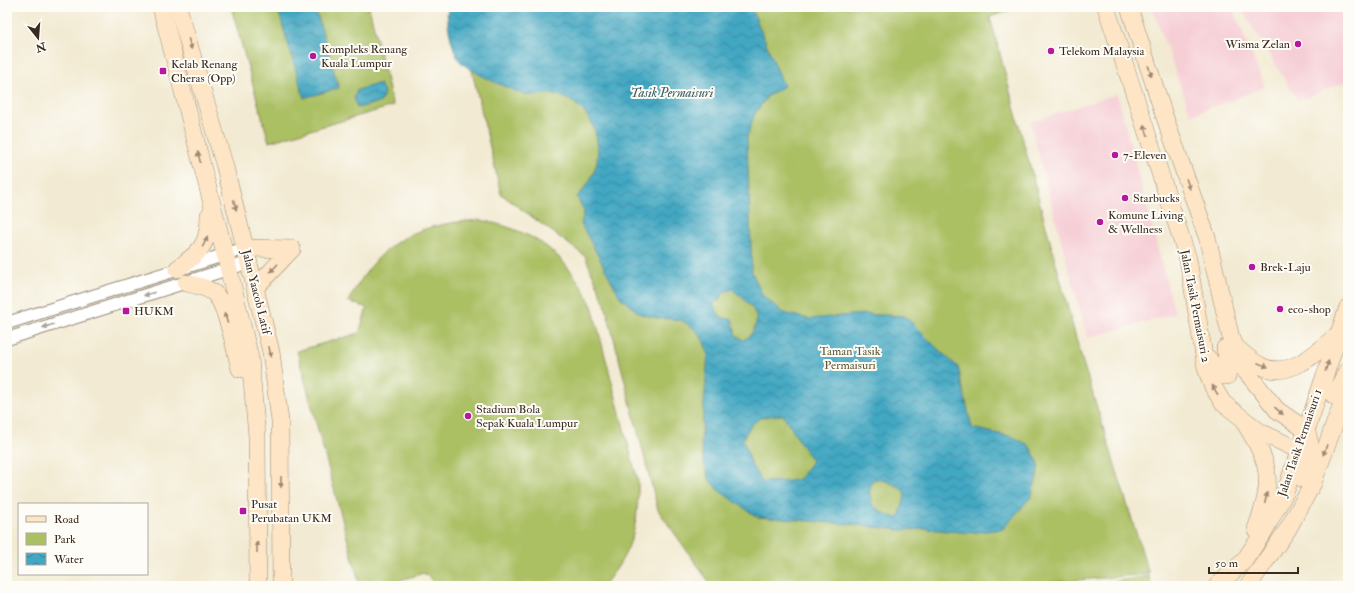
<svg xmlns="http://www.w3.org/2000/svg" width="1355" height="593" font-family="'IM FELL Double Pica',serif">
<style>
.built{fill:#f6cfd6}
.park{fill:#abbf63;stroke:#737440}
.garden{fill:url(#garden-dots);stroke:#737440}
.water{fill:url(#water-waves);stroke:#3e6870;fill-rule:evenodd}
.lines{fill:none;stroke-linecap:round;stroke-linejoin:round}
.street-casing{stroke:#968a78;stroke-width:14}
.secondary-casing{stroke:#968a78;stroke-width:18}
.street{stroke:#fff;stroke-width:12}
.secondary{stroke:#fee5c5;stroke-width:17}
.oneway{fill:#9c8872}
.oneway2{fill:#a79f9a}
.poi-dot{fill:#b5179e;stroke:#fdfcf7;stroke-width:1.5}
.labels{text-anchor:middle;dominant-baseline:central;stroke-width:4;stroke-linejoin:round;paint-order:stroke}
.poi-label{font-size:12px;fill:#3b2a1e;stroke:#fdfcf7;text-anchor:start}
.street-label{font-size:12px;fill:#3b2a1e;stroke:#fdfcf7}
.park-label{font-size:12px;fill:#5d5733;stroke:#fdfcf7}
.water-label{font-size:13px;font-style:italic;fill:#3e5c60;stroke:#fdfcf7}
</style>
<defs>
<pattern id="garden-dots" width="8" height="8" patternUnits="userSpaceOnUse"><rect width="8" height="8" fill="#abbf63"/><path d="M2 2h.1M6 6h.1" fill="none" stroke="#8c9b51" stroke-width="1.8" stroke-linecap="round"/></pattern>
<pattern id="water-waves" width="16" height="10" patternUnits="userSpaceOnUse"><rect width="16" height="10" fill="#42a7c2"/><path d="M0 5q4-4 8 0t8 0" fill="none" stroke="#38889d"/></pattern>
</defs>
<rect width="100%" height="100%" fill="#fdfcf7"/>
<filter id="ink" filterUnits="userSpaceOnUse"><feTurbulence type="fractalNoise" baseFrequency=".025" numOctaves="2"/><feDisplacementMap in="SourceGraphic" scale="8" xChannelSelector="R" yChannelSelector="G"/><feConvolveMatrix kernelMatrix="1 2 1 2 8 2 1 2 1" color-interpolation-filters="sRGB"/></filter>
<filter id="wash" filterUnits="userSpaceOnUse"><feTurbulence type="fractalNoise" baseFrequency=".012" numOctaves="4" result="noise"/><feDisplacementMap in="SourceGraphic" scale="16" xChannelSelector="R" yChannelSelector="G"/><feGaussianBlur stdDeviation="0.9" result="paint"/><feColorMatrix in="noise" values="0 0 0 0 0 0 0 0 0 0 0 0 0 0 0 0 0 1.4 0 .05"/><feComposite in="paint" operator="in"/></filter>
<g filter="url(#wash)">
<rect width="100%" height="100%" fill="#f2ead2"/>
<!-- built -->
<g class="built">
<polygon points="1152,7 1232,7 1265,87 1191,115"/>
<polygon points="1240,7 1339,7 1348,22 1348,81 1298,101"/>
<polygon points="1117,94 1175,314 1087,338 1030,122"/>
</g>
<!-- park -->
<g class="park">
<polygon points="231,7 369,7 393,106 269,142"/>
<polygon points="457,7 1020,7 990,17 1080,353 1149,574 1009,586 712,586 658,510 605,304 585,256 501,194"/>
<path d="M481 220C538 232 566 254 592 306L638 482C639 525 632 553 603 586H438L424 573 380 586H360L297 351 359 333 367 308 348 301C382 241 412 224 481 220Z"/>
</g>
<!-- garden -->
<polygon class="garden" points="1149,576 1151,586 1087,586"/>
<!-- water -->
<g class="water">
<polygon points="299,7 315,7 339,88 304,98 279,13"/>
<path d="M448 7H751L784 86 768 96 755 113 747 137 752 272 763 296 784 313 809 319 862 314 905 316 938 349 958 367 972 428 1013 437 1029 445 1039 464 1037 477 1031 497 1003 529 970 533 927 529 900 530 848 524 757 517 718 490 709 479 704 463 701 444 708 353 703 340 695 329 681 320 657 318 640 314 620 297 581 224 584 211 577 197C592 181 600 165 597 142 595 119 577 99 553 94 545 93 537 96 529 95 517 94 466 70 459 60 452 49 445 19 448 7ZM732 289C744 300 763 311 754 329 751 335 749 337 743 340L736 335 732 319 722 318 716 310 713 303 721 300 722 294ZM783 415 812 461 799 479 788 481 762 482 752 466 743 439C753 418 761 416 783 415ZM874 479 886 481 903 489 905 495 899 518 889 516 873 506C870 496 867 488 874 479Z"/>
<polygon points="380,83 384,93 381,102 357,108 354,98 357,90"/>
</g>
</g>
<g filter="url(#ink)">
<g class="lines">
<!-- street casing -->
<g class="street-casing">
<g id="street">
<polyline points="7,323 246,248"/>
<polyline points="7,339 250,262"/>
</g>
</g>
<!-- secondary casing -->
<g class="secondary-casing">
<g id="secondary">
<polyline points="161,7 225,254 250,358 257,437 258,586"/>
<polyline points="178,7 225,167 271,352 280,421 281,586"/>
<polyline points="1106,7 1188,259 1206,368 1212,385 1223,403 1260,432 1299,450"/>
<polyline points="1129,7 1164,115 1207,237 1236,359 1277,410 1306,430"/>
<polyline points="246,248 292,249"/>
<path d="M177 269C200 252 209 245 209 215"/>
<path d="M186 283C196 285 206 287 214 293 226 303 236 353 240 369"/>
<polyline points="256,287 292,249"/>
<path d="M1231 343C1240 350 1250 361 1261 366 1289 380 1318 352 1337 335"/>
<polyline points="1208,358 1221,376 1227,376 1229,368 1225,348"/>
<polyline points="1334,396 1348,369"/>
<path d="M1246 425C1272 467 1273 482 1256 529"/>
<path d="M1303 479C1309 460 1314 450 1306 430"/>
<polyline points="1217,586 1244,561 1263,533 1285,493 1348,307"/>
<polyline points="1248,586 1288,529 1313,483 1348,387"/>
</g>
</g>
<!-- street -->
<use href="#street" class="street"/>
<!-- secondary -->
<use href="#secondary" class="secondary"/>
</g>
<!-- one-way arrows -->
<defs><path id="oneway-solid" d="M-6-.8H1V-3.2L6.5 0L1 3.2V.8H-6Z"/></defs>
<g class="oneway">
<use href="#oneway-solid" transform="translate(190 44) rotate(73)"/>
<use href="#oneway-solid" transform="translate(1150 71) rotate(72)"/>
<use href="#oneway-solid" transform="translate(1146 130) rotate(-109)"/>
<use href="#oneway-solid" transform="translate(199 157) rotate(-104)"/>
<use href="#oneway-solid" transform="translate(1188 184) rotate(71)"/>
<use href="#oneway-solid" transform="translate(235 205) rotate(75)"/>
<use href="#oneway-solid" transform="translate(205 242) rotate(-62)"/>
<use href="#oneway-solid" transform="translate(274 268) rotate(134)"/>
<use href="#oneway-solid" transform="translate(226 318) rotate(-106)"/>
<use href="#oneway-solid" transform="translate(270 352) rotate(79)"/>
<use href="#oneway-solid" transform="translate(1263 365) rotate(22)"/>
<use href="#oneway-solid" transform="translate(1327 366) rotate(-72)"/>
<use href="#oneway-solid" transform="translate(1215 390) rotate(-120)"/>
<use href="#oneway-solid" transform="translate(1279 411) rotate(41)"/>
<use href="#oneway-solid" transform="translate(1325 450) rotate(110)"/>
<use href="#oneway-solid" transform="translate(281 482) rotate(90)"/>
<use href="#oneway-solid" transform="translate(1266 498) rotate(-77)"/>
<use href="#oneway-solid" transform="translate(257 547) rotate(-90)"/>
</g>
<g class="oneway2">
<use href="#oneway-solid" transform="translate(149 294) rotate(162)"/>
<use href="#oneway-solid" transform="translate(48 326) rotate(162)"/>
</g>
</g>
<!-- markers -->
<g class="poi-dot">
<circle cx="1298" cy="44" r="4"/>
<circle cx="1051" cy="51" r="4"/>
<circle cx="313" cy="56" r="4"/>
<rect x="159" y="67" width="8" height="8" rx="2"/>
<circle cx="1115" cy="155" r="4"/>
<circle cx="1125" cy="198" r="4"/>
<circle cx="1100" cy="222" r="4"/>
<circle cx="1252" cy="267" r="4"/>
<circle cx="1280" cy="309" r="4"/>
<rect x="122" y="307" width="8" height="8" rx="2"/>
<circle cx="468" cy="416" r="4"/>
<rect x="239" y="507" width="8" height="8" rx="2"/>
</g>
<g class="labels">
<!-- poi labels -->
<g class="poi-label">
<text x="1290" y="44" text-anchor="end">Wisma Zelan</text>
<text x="321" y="49">Kompleks Renang<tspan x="321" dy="14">Kuala Lumpur</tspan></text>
<text x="1059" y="51">Telekom Malaysia</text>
<text x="171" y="64">Kelab Renang<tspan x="171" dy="14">Cheras (Opp)</tspan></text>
<text x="1123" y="155">7-Eleven</text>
<text x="1133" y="198">Starbucks</text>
<text x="1108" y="215">Komune Living<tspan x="1108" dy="14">&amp; Wellness</tspan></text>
<text x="1260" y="267">Brek-Laju</text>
<text x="1288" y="309">eco-shop</text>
<text x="134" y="311">HUKM</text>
<text x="476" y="409">Stadium Bola<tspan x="476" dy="14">Sepak Kuala Lumpur</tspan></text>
<text x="251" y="504">Pusat<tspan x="251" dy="14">Perubatan UKM</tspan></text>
</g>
<!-- street labels -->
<g class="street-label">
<text transform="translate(256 292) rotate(76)">Jalan Yaacob Latif</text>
<text transform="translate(1195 306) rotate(79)">Jalan Tasik Permaisuri 2</text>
<text transform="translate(1300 443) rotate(-71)">Jalan Tasik Permaisuri 1</text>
</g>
<!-- park labels -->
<g class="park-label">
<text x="850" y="351">Taman Tasik<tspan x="850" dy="14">Permaisuri</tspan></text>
</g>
<!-- water labels -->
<g class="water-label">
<text x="672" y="93">Tasik Permaisuri</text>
</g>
</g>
<!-- margin -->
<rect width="1355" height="593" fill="none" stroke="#fdfcf7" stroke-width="24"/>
<!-- legend -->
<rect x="18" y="503" width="130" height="72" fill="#fdfcf7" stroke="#afa8a0"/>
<rect x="26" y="516" width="20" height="6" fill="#fee5c5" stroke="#afa8a0"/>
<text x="54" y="523" font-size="12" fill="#3b2a1e">Road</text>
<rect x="26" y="533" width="20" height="12" fill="#abbf63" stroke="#afa8a0"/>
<text x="54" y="543" font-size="12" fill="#3b2a1e">Park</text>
<rect x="26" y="553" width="20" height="12" fill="url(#water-waves)" stroke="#afa8a0"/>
<text x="54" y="563" font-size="12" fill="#3b2a1e">Water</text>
<!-- north arrow -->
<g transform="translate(38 38) rotate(163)" stroke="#fdfcf7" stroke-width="3" paint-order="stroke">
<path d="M0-3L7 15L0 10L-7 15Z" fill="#3b2a1e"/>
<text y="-6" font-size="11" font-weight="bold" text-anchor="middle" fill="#3b2a1e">N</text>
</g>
<!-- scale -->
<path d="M1209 567v6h89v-6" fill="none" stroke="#3b2a1e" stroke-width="2"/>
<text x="1215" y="567" font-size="12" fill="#3b2a1e" stroke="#fdfcf7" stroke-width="3" paint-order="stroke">50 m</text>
</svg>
